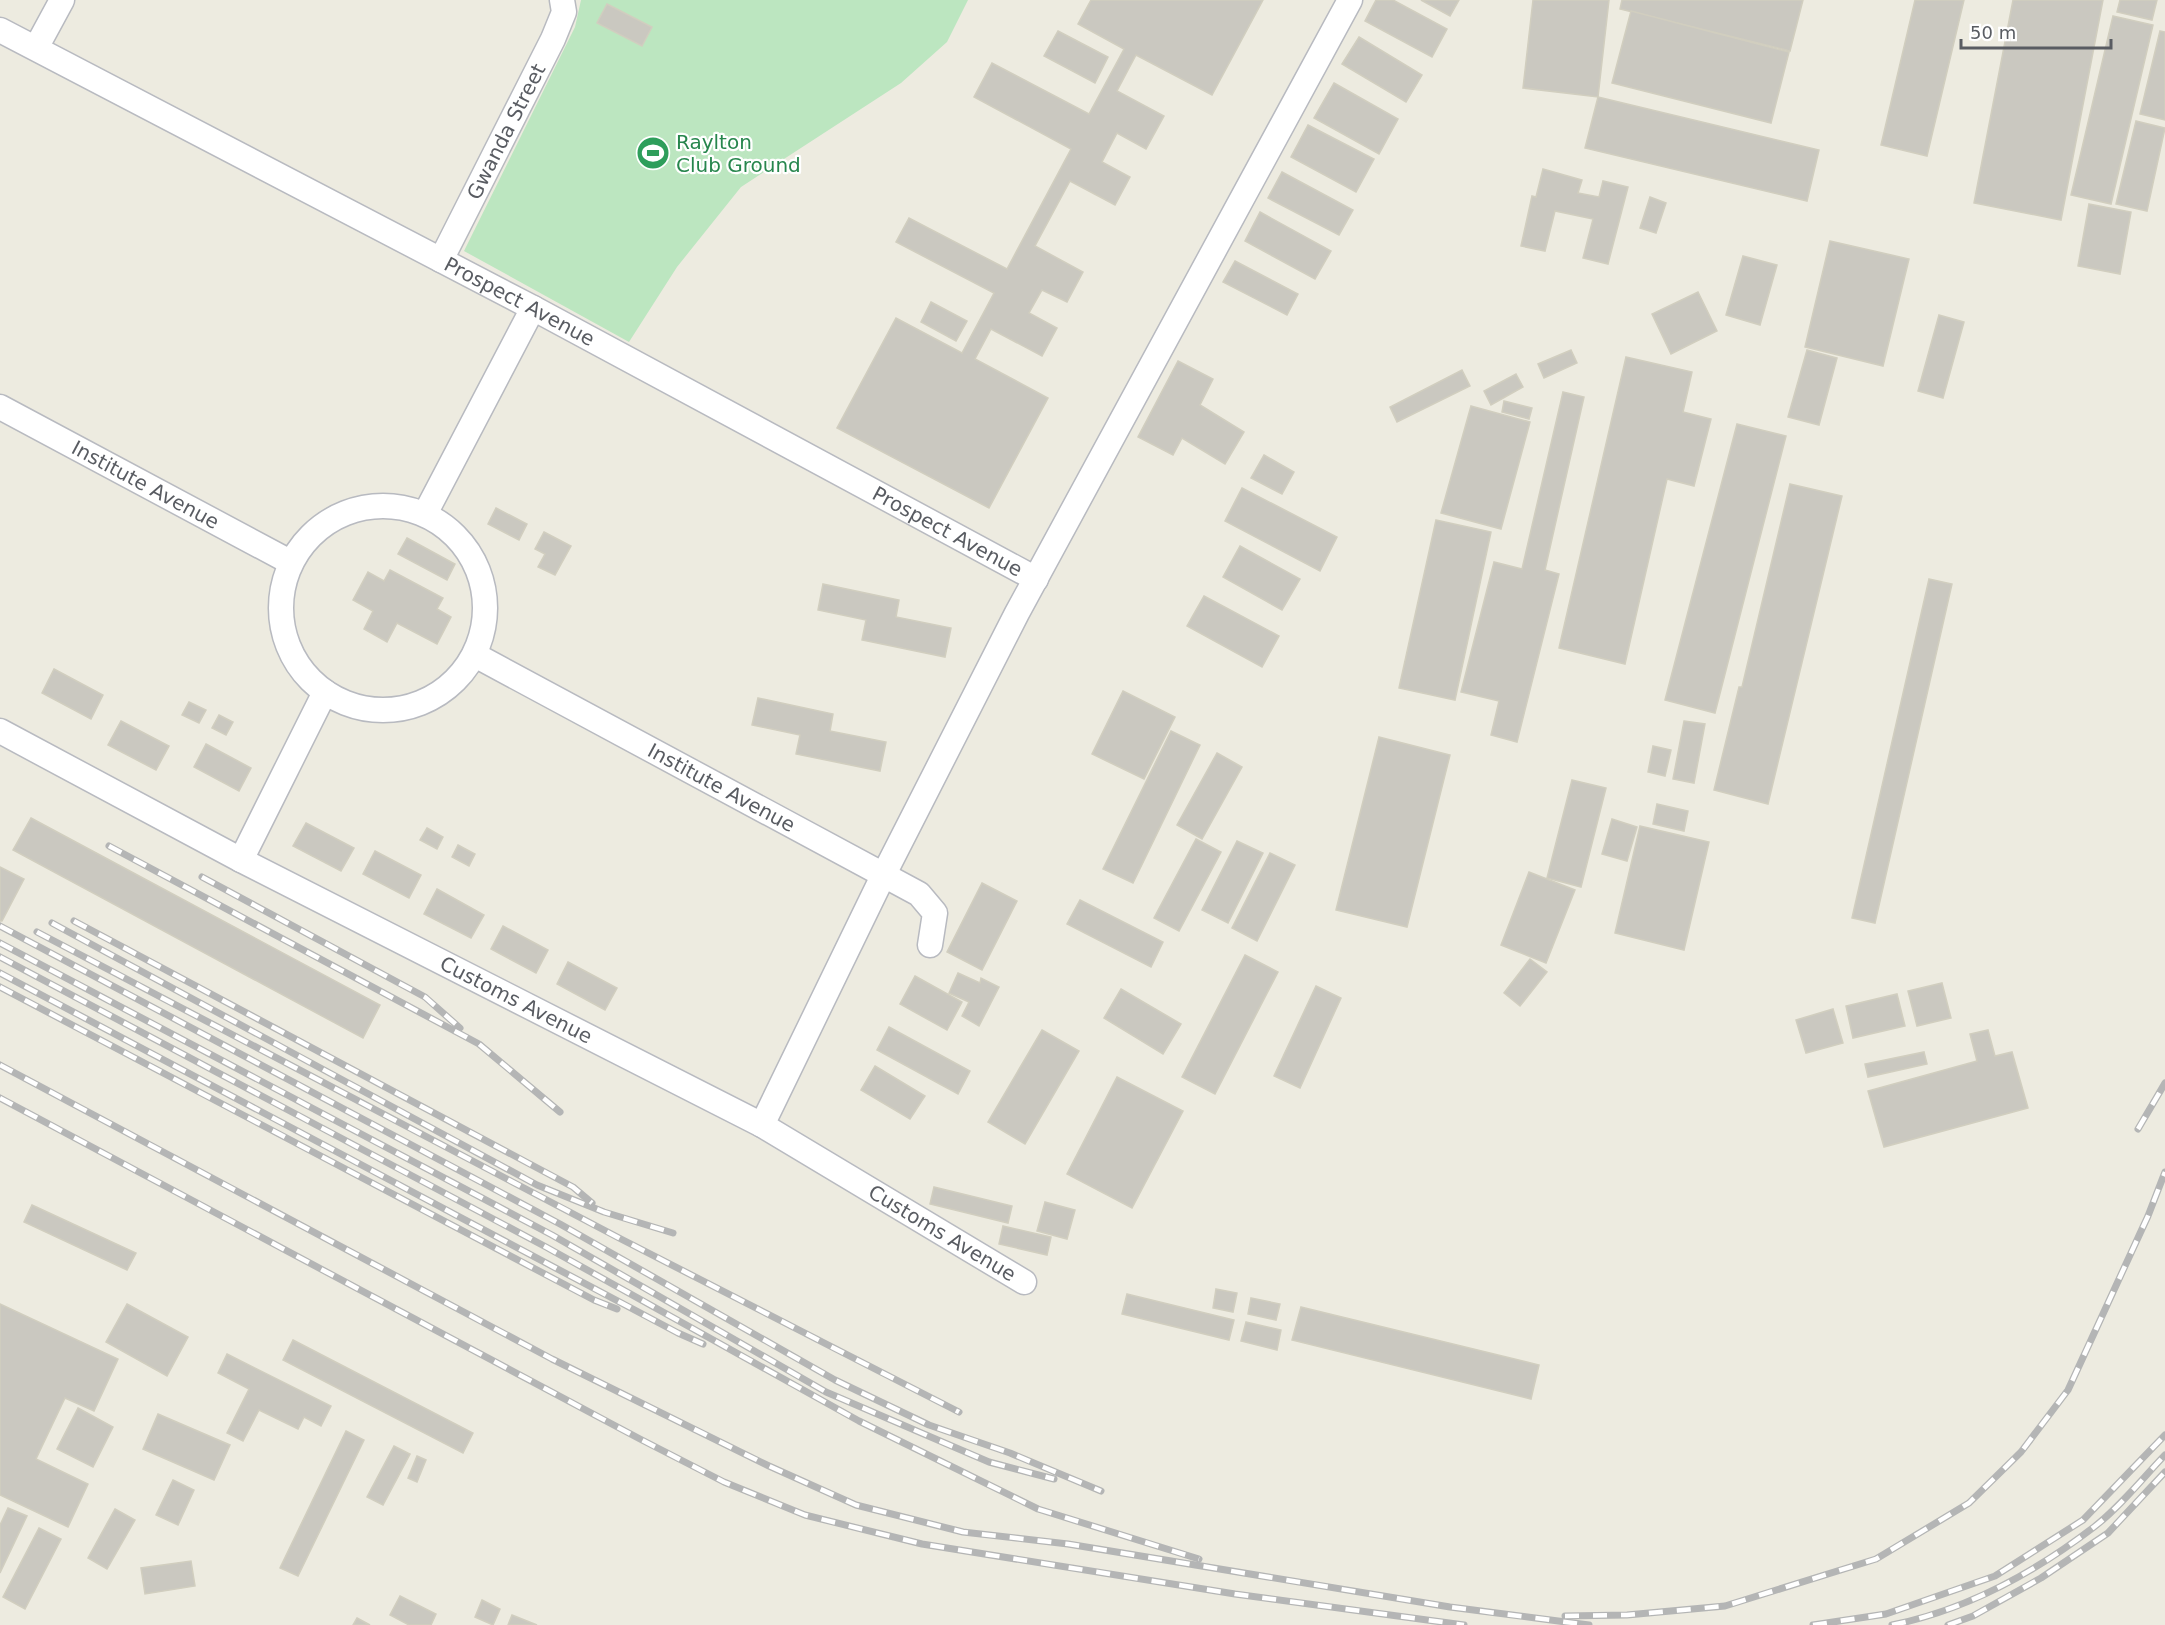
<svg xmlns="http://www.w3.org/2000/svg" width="2165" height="1625" font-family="'DejaVu Sans',sans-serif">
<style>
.pitch{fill:#bce6c0}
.building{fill:#cac8c0;stroke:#d1cebf;stroke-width:1.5}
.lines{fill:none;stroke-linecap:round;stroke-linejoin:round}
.minor-casing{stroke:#b8bac0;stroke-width:27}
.minor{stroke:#fff;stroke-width:24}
.rail-casing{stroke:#b4b5b5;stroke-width:7}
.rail{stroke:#fff;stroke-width:4.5;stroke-dasharray:14;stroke-linecap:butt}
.labels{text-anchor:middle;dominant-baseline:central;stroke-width:4.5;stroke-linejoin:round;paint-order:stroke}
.street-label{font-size:20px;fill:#595c62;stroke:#fff}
.leisure-label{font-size:20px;fill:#27864d;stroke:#fff;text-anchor:start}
</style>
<rect width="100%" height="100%" fill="#edebe0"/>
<!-- pitch -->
<polygon class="pitch" points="581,0 968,0 947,42 901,83 741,187 677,267 629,342 464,251 575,27"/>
<!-- building -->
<g class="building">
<polygon points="1091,0 1263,0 1212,95 1136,55 1117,91 1164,116 1146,149 1117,133 1102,162 1130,177 1115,205 1070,181 1035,246 1083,272 1067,302 1042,290 1029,313 1057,328 1042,356 991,329 975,359 1048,398 989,508 837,428 896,318 962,353 994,293 896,242 909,218 1007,269 1071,149 974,97 992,63 1089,114 1124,49 1078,24"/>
<polygon points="1376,0 1393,0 1447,29 1432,57 1365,21"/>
<polygon points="1421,0 1459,0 1450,16"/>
<polygon points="1533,0 1609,0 1598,97 1523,88"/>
<polygon points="1622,0 1803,0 1790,51 1620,9"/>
<polygon points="1915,0 1964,0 1927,156 1881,145"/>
<polygon points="2013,0 2103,0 2061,220 1974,203"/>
<polygon points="2120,0 2157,0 2152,20 2117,12"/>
<polygon points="607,4 652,27 642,46 597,23"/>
<polygon points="1631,11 1789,52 1771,123 1612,83"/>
<polygon points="2113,16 2153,25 2111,204 2071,195"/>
<polygon points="1058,31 1108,57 1095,83 1044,56"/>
<polygon points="2160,31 2165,32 2165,120 2140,114"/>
<polygon points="1359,37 1422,75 1406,102 1342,64"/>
<polygon points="1334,83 1398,119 1379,154 1314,118"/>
<polygon points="1598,97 1819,150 1807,201 1585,148"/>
<polygon points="2136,121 2165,128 2147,211 2116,204"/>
<polygon points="1308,125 1374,159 1356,192 1291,157"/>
<polygon points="1543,169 1582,180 1578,193 1599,197 1603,181 1628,187 1608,264 1583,258 1593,219 1555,211 1545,251 1521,246 1532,196 1536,197"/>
<polygon points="1282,172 1353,210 1339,235 1268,198"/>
<polygon points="1650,197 1666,203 1656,233 1640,228"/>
<polygon points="2089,204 2131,212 2120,274 2078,266"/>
<polygon points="1260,212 1331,251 1315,279 1245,241"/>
<polygon points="1830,241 1909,259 1883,366 1805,347"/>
<polygon points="1743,256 1777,265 1760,325 1726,315"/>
<polygon points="1235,261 1298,294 1287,315 1223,282"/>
<polygon points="1698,292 1717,331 1671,354 1652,314"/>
<polygon points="931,302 967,321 956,341 921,322"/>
<polygon points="1939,315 1964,322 1943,398 1918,391"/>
<polygon points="1571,350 1577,363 1544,378 1538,364"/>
<polygon points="1807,350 1837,358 1819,425 1788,417"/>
<polygon points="1626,357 1692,372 1683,412 1711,419 1694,486 1667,479 1625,664 1559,648"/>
<polygon points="1178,361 1213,379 1200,405 1244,432 1225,464 1182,438 1173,455 1138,437"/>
<polygon points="1462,370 1470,386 1397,422 1390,407"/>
<polygon points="1516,374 1523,387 1491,405 1484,391"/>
<polygon points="1563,392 1584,397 1545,570 1559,574 1517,742 1491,735 1499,701 1461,692 1494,562 1522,569"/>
<polygon points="1504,401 1532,408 1529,419 1502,412"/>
<polygon points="1471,406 1530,422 1501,529 1441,513"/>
<polygon points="1737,424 1786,436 1715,713 1665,700"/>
<polygon points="1264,455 1294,472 1282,494 1251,478"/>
<polygon points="1790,484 1842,496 1768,804 1714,790 1739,687 1742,687"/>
<polygon points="1242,488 1337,537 1320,571 1225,521"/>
<polygon points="496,508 527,524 519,540 488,524"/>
<polygon points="1436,520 1491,532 1455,700 1399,688"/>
<polygon points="544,532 571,546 555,575 538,567 545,554 535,549"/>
<polygon points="407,538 455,564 447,580 398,554"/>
<polygon points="1240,546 1300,579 1282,610 1223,577"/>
<polygon points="390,570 443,598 437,609 451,617 437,644 397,623 387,642 364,629 373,611 353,600 368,572 384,581"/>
<polygon points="1929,579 1952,584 1875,923 1852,918"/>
<polygon points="823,584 899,600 896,617 951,628 945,657 862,640 866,620 818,610"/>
<polygon points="1204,596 1279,636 1262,667 1187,626"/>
<polygon points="54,669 103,695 91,719 42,693"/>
<polygon points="1123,691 1175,717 1144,779 1092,754"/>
<polygon points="758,698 833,714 830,731 886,742 880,771 796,754 800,735 752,725"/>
<polygon points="189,702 206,710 199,723 182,715"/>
<polygon points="219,715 233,722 226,735 212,728"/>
<polygon points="121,721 169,746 156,770 108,745"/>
<polygon points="1684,721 1705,724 1694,783 1673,779"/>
<polygon points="1171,731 1200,745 1133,883 1103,869"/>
<polygon points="1379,737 1450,755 1407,927 1336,910"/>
<polygon points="206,744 251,768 239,791 194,767"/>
<polygon points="1653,746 1671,750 1665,776 1648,772"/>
<polygon points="1217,753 1242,767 1202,839 1177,825"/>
<polygon points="1572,780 1606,788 1581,887 1547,878"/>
<polygon points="1657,804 1688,811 1684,831 1653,824"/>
<polygon points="31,818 380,1005 363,1038 13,850"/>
<polygon points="1612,819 1637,827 1627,861 1602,854"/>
<polygon points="306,823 354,848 341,871 293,846"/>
<polygon points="1640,826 1709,842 1684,950 1615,933"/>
<polygon points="427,828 443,837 437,849 420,840"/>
<polygon points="1196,839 1221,852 1179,931 1154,918"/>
<polygon points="1237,841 1263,853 1228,923 1202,910"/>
<polygon points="458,845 475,854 469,866 452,857"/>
<polygon points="375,851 421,875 409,898 363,874"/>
<polygon points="1270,853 1295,865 1257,941 1232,928"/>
<polygon points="0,867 24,879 2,921 0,921"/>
<polygon points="1529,872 1575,890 1546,963 1501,945"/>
<polygon points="982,883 1017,901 982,970 947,952"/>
<polygon points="437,889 484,915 471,938 424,914"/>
<polygon points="1080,900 1163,942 1151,967 1067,924"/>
<polygon points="503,926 548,950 536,973 491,949"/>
<polygon points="1245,955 1278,972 1215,1094 1182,1077"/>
<polygon points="1530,959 1547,972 1520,1006 1504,993"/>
<polygon points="568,962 617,988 605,1010 557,984"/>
<polygon points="958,973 980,983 981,978 999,987 979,1026 962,1016 969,1002 949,993"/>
<polygon points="915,976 962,1002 947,1030 900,1004"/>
<polygon points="1942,983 1951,1018 1917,1026 1908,991"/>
<polygon points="1316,986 1341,998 1300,1088 1274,1076"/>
<polygon points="1121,989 1181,1024 1163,1054 1104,1018"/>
<polygon points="1897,994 1905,1026 1853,1038 1846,1006"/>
<polygon points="1833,1009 1843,1043 1806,1053 1796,1020"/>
<polygon points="889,1027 970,1071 958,1094 877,1050"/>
<polygon points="1042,1030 1079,1051 1025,1144 988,1122"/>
<polygon points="1988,1030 1995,1056 2012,1052 2028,1108 1884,1147 1868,1091 1977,1061 1970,1034"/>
<polygon points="1924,1052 1927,1064 1868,1077 1865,1064"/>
<polygon points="875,1066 925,1096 910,1119 861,1090"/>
<polygon points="1117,1077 1183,1111 1132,1208 1067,1174"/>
<polygon points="934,1187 1012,1206 1008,1223 930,1204"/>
<polygon points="1045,1202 1075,1210 1067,1239 1037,1231"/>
<polygon points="32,1205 136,1253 127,1270 24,1222"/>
<polygon points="1003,1226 1051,1237 1047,1255 999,1244"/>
<polygon points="1216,1289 1237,1293 1233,1312 1213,1308"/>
<polygon points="1127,1294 1234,1320 1229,1340 1122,1314"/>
<polygon points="1251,1298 1280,1304 1276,1320 1248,1314"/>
<polygon points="0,1304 118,1359 94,1411 65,1398 36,1459 88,1484 68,1527 0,1495"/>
<polygon points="127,1304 188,1337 167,1376 106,1342"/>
<polygon points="1301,1307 1539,1365 1531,1399 1292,1340"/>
<polygon points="1246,1322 1281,1330 1277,1350 1241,1341"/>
<polygon points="293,1340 473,1433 463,1453 283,1360"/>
<polygon points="227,1354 331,1406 321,1426 304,1417 298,1429 259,1410 243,1441 227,1433 249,1389 218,1373"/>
<polygon points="78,1408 113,1427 93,1467 57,1449"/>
<polygon points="158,1414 230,1445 214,1480 143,1449"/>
<polygon points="346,1431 364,1440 298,1576 280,1568"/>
<polygon points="394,1446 410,1454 383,1505 367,1497"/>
<polygon points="417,1456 426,1460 417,1482 408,1478"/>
<polygon points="173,1480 194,1490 178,1525 156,1515"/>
<polygon points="8,1508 27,1516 0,1573 0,1525"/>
<polygon points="115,1509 135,1520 107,1569 88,1558"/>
<polygon points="39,1528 61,1539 25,1609 3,1597"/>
<polygon points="191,1561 195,1586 145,1594 141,1568"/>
<polygon points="400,1596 436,1614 431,1625 409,1625 390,1615"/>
<polygon points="482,1600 500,1609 493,1625 475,1617"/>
<polygon points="512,1615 537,1625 508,1625"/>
<polygon points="357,1618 370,1625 353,1625"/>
</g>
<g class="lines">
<!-- minor casing -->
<g class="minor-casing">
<g id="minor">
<path id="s1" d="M0 30 533 308 1036 579"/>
<polyline points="36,48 62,0"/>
<path id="s2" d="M441 260 553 39 564 12 562 0"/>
<path id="s3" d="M0 407 290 562"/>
<circle cx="383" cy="608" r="102"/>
<polyline points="425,514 533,308"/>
<path id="s4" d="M475 655 919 894 935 913 930 945"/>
<path id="s5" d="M0 731 241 860 762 1125 1024 1282"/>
<polyline points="241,860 325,692"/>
<polyline points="762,1125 883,876 1017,613 1350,0"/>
</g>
</g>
<!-- minor -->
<use href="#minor" class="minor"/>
<!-- rail casing -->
<g class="rail-casing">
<g id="rail">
<polyline points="109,846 479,1044 560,1112"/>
<polyline points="202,877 425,997 460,1028"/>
<polyline points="74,921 573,1187 592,1203"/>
<polyline points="52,923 537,1185 604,1212 673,1233"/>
<polyline points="0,926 560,1224 835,1380 929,1425 1010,1453 1101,1491"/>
<polyline points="37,932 621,1239 959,1412"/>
<polyline points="0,943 552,1235 826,1392 989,1462 1054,1479"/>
<polyline points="0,957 546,1247 859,1421 1038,1509 1199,1559"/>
<polyline points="0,973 678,1333 703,1344"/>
<polyline points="0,987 594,1300 617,1309"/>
<polyline points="0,1065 552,1359 769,1466 856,1505 963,1532 1068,1544 1450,1607 1589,1625"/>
<polyline points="0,1098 640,1439 724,1482 805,1515 922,1544 1235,1594 1464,1625"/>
<polyline points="2138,1129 2165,1083"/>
<polyline points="1565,1616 1627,1615 1725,1606 1876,1559 1969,1503 2021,1452 2068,1390 2148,1216 2165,1172"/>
<polyline points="1813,1625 1886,1614 1995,1576 2083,1520 2165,1435"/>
<path d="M1892 1625C1966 1610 2034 1573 2094 1527 2120 1507 2142 1479 2165 1455"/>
<polyline points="1948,1625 1973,1616 2041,1578 2108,1533 2165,1472"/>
</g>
</g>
<!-- rail -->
<use href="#rail" class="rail"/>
</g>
<!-- icons -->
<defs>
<g id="stadium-disc" transform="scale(1.725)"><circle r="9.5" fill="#2e9e5b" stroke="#fff"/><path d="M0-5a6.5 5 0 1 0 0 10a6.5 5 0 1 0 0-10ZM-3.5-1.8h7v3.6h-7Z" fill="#fff"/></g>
</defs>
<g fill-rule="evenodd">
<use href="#stadium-disc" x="653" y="153"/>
</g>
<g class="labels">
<!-- street labels -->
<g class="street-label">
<text stroke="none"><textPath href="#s2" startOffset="144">Gwanda Street</textPath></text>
<text stroke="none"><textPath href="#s1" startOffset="586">Prospect Avenue</textPath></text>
<text stroke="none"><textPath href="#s3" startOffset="165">Institute Avenue</textPath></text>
<text stroke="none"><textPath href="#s1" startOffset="1072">Prospect Avenue</textPath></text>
<text stroke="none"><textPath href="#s4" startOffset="280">Institute Avenue</textPath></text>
<text stroke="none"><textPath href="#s5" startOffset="582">Customs Avenue</textPath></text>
<text stroke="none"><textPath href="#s5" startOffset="1068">Customs Avenue</textPath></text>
</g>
<!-- leisure labels -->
<g class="leisure-label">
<text x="676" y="142">Raylton<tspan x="676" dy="23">Club Ground</tspan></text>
</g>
</g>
<!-- scale -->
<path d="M1961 39v9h150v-9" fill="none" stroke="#595c62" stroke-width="3"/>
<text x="1970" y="39" font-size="18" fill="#595c62" stroke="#ffffff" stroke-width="4.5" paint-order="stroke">50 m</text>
</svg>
